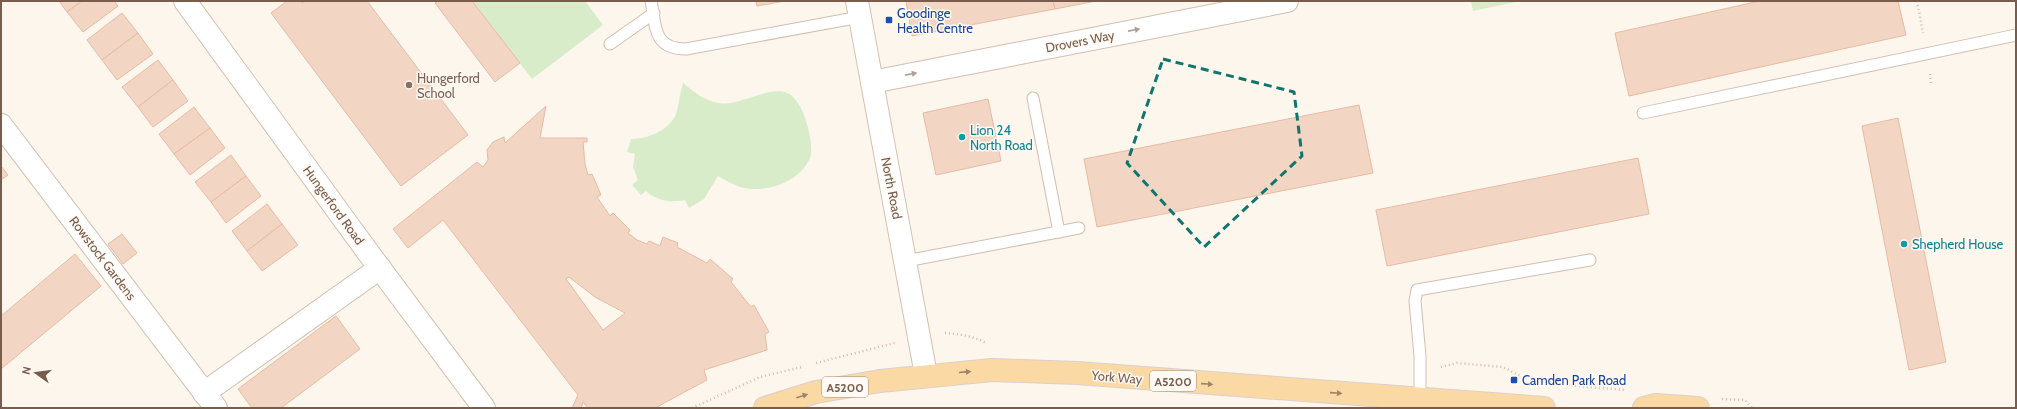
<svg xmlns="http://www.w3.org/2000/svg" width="2017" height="409" font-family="Cabin,sans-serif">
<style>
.green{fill:#d8ecc9}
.building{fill:#f3d5c3;stroke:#e6bba3;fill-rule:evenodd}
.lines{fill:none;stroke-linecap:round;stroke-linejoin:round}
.lane-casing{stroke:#d1beb0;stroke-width:13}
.street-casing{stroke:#d1beb0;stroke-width:24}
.secondary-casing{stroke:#d6c0b0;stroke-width:24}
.primary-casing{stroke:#dad1cd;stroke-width:24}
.path{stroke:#d9b8a5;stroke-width:2.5;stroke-dasharray:1 3;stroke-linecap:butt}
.lane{stroke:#fff;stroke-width:11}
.street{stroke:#fff;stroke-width:22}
.secondary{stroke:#fff;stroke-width:22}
.primary{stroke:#fbd9a5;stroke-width:22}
.oneway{fill:#af9d94}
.oneway2{fill:#a18267}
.marked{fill:none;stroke:#0f766e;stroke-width:3;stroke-dasharray:8 5;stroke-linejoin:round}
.transit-dot{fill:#1a4fb4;stroke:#fffaf3;stroke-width:1.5}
.education-dot{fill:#8d6e63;stroke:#fffaf3;stroke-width:1.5}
.culture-dot{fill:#0f9aa8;stroke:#fffaf3;stroke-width:1.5}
.labels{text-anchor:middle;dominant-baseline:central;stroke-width:3;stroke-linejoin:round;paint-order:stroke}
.shield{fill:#fffaf3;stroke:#a28b7f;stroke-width:1}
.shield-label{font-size:12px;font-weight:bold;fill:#7a5c4d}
.transit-label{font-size:13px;fill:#164399;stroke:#fffaf3;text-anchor:start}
.street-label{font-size:13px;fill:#7a5c4d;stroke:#fffaf3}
.education-label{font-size:13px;fill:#785e54;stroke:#fffaf3;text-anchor:start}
.culture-label{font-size:13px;fill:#0d838f;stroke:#fffaf3;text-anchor:start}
</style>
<rect width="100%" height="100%" fill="#fdf6ec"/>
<!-- green -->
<g class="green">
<polygon points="472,1 585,1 603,25 532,79"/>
<polygon points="1471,1 1521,1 1473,11"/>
<path d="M683 83C694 92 705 101 719 103 742 107 777 79 794 98 802 107 805 117 808 128 810 136 813 150 810 158 799 183 765 194 740 187 732 184 725 180 718 176L704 199 689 208 685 200C671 203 657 201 646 191L641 195 632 185 638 180 633 167 635 154 627 152 631 139C647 139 669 131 676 114 679 104 680 93 683 83Z"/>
</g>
<!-- building -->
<g class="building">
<polygon points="59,1 82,1 67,12"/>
<polygon points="82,1 114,1 118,6 83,32 67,12"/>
<polygon points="287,1 301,1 302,3 305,1 367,1 468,135 401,186 271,13"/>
<polygon points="438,1 472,1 520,63 495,82 435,3"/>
<polygon points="756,1 785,1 757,6"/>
<polygon points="906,1 1053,1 1055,9 912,36"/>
<polygon points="1053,1 1096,1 1055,9"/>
<polygon points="1760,1 1898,1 1906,35 1629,96 1615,33"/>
<polygon points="122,13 138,33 102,60 87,40"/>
<polygon points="138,33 153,54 117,80 102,60"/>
<polygon points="158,60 173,80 138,107 122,87"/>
<polygon points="173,80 188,101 153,127 138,107"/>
<polygon points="988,99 1001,161 936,175 923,113"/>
<polygon points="1359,105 1373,173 1097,227 1084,159"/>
<path d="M546 106 540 138H587V142H583L585 164 588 175 592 174 601 195 597 197 610 216 613 213 630 230 628 233 637 240 647 244 649 241 660 246 663 237 678 243 677 247 707 263 710 259 733 279 731 282 751 307 754 305 769 332 765 334 767 350 704 370 707 380 655 408H588L583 402 581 408H572L578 395 443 220 408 248 393 229 477 162 483 167 488 160 487 150 493 142 504 137 505 143ZM569 277 595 297 625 313 603 330 566 279Z"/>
<polygon points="194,107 210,128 174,154 159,134"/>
<polygon points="1898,118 1946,362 1909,370 1862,126"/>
<polygon points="210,128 225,148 190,175 174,154"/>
<polygon points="231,155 246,176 211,202 195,182"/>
<polygon points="1638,158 1649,214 1387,266 1376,210"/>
<polygon points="1,166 8,175 1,180"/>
<polygon points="246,176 261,196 226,223 211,202"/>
<polygon points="267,204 282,224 247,251 232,231"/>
<polygon points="282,224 298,245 262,271 247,251"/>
<polygon points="122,234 137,253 123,264 108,244"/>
<polygon points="75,254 101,286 1,369 1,316"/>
<polygon points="336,316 360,349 281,408 252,408 238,389"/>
</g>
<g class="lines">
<!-- lane casing -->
<g class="lane-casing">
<g id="lane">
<path d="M651 1C656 27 653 49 686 49L860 17"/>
<polyline points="610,44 654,13"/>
<polyline points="1033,98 1059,232"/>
<polyline points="1643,113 2016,35"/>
<polyline points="906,261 1079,228"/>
<polyline points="1420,399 1420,356 1415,301 1417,290 1590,260"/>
</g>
</g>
<!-- street casing -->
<g class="street-casing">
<g id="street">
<polyline points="185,1 367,251 484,408"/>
<polyline points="872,82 1287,1"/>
<polyline points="1,125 216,408"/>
<polyline points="204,393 380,268"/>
</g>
</g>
<!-- secondary casing -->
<g class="secondary-casing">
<polyline id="secondary" points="857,1 926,375"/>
</g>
<!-- primary casing -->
<g class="primary-casing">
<g id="primary">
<polyline points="765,408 816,392 880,381 992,370 1077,373 1544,408"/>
<polyline points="1644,408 1656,405 1698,408"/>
</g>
</g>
<!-- path -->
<g class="path">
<polyline points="1917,1 1923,33"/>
<polyline points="1930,74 1931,85"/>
<path d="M945 333C959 334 973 336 986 343"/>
<polyline points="816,363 895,343"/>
<polyline points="1441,367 1457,363 1503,367 1526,379"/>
<polyline points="1555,384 1625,390"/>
<polyline points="1722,399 1745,400 1752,408"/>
<polyline points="692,408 760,377 802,367"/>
</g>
<!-- lane -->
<use href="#lane" class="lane"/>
<!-- street -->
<use href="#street" class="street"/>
<!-- secondary -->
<use href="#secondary" class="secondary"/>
<!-- primary -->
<use href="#primary" class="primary"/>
</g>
<!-- one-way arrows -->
<defs><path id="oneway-solid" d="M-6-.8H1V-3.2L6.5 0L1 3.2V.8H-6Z"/></defs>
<g class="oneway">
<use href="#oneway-solid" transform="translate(1134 30) rotate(-11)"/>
<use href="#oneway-solid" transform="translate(911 74) rotate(-11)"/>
</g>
<g class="oneway2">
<use href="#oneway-solid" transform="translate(965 372) rotate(-5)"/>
<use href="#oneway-solid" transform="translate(1207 384) rotate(4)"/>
<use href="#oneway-solid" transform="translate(1336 393) rotate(4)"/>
<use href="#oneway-solid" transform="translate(802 396) rotate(-18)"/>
</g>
<!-- marked area -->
<path class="marked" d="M1163 59 1294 92 1302 156 1204 247 1127 163Z"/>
<!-- markers -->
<g class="transit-dot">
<rect x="885" y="16" width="8" height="8" rx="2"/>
<rect x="1510" y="376" width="8" height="8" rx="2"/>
</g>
<circle class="education-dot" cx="409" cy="85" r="4"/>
<g class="culture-dot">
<circle cx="962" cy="137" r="4"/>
<circle cx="1904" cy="244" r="4"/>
</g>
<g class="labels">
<!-- shield labels -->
<g class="shield">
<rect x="1150" y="371" width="46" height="20" rx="3"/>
<rect x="822" y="377" width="46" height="20" rx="3"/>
</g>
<g class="shield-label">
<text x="1173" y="381">A5200</text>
<text x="845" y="387">A5200</text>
</g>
<!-- transit labels -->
<g class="transit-label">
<text x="897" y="13">Goodinge<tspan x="897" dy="15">Health Centre</tspan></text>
<text x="1522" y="380">Camden Park Road</text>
</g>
<!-- street labels -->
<g class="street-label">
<text transform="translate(1080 41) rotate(-11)">Drovers Way</text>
<text transform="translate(892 188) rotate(79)">North Road</text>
<text transform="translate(334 205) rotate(54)">Hungerford Road</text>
<text transform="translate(103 258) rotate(53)">Rowstock Gardens</text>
<text transform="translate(1117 377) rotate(5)">York Way</text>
</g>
<!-- education labels -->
<g class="education-label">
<text x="417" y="78">Hungerford<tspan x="417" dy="15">School</tspan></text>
</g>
<!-- culture labels -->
<g class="culture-label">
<text x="970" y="130">Lion 24<tspan x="970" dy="15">North Road</tspan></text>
<text x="1912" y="244">Shepherd House</text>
</g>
</g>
<!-- border -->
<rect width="2017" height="409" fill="none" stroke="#7a5c4d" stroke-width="4"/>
<!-- north arrow -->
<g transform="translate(36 373) rotate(284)" stroke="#fffaf3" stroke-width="3" paint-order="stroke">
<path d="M0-3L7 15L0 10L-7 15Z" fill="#7a5c4d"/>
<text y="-6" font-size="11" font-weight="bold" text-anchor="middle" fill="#7a5c4d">N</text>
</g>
</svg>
